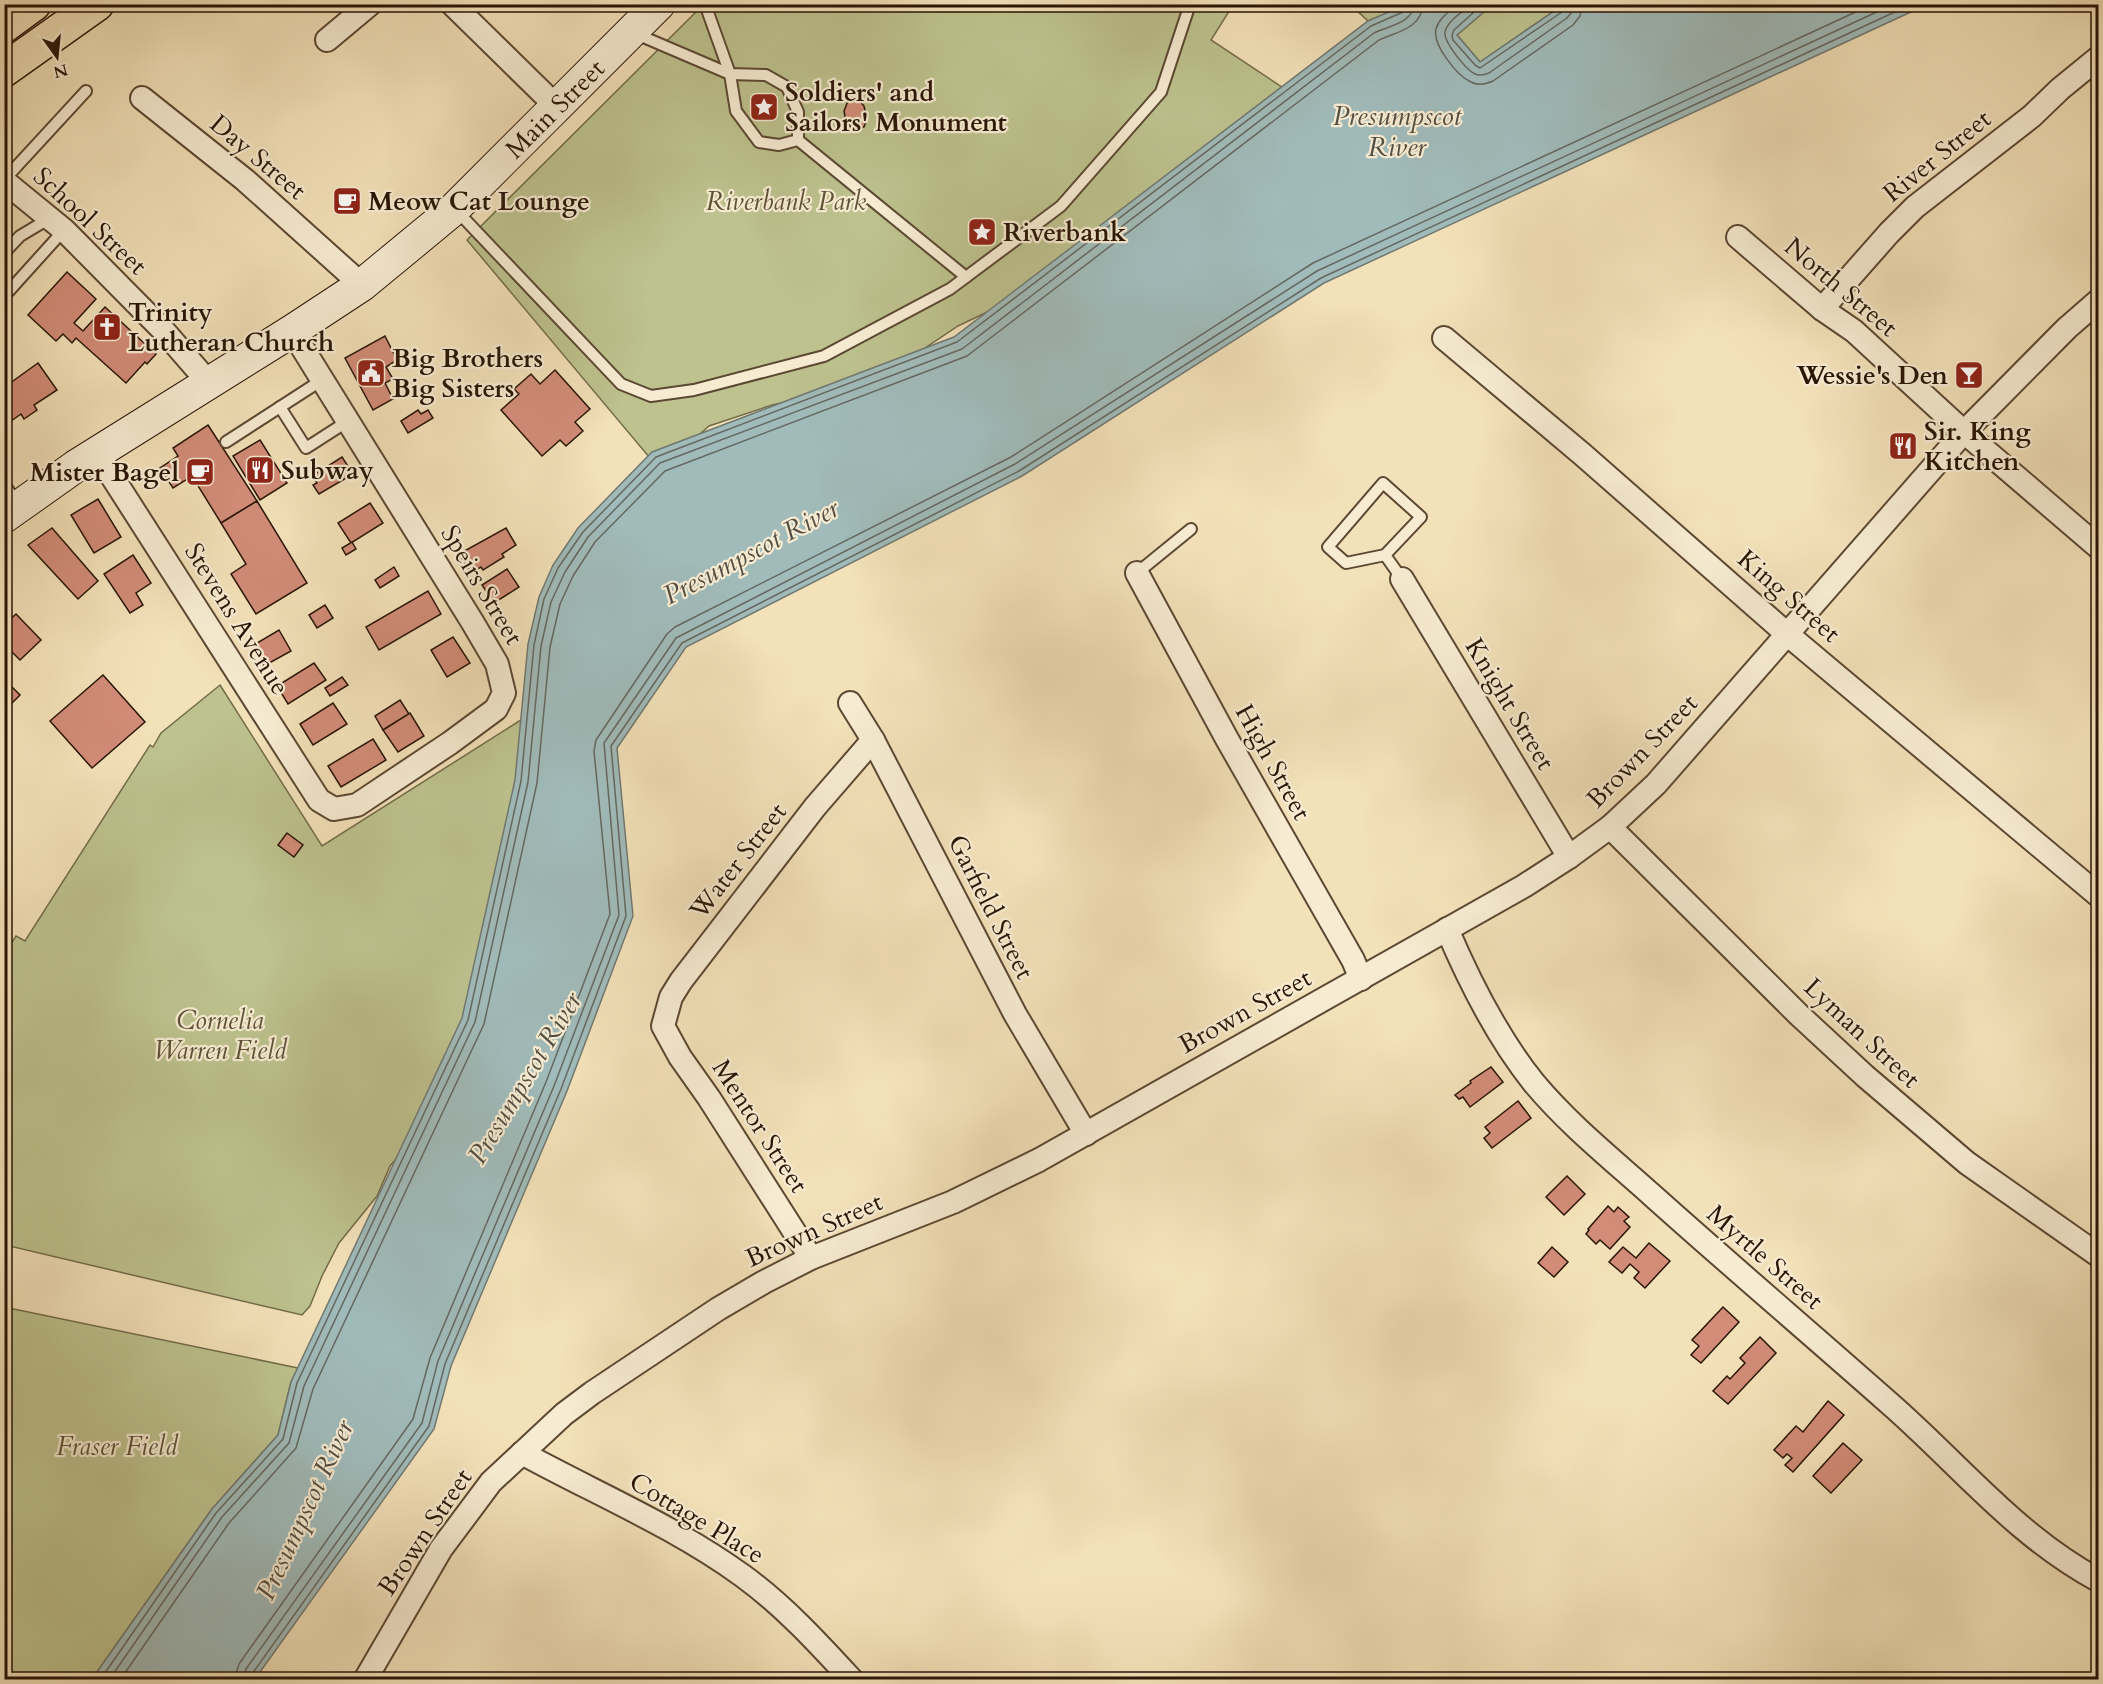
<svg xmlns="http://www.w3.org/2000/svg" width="2103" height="1684" font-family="Cardo,serif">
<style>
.green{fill:#bdc28e;stroke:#736c4a;stroke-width:1.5}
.water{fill:#a0bbba;stroke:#707972;stroke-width:1.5}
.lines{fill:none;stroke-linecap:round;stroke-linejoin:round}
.shore{stroke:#646860;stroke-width:1.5}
.building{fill:#d28c78;stroke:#291505;stroke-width:1.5}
.service-casing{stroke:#5c4832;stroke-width:14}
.minor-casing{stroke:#5c4832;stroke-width:26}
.secondary-casing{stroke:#291505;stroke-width:34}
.trunk-casing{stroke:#291505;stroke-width:36}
.service{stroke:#f7ecd2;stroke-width:10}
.minor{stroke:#f7ecd2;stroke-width:22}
.secondary{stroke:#f7ecd2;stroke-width:32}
.trunk{stroke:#f3e1b9;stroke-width:33}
.labels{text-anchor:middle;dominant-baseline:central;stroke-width:4.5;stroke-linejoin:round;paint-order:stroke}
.poi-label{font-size:26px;font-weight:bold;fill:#291505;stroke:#f7ecd2;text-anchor:start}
.street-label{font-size:26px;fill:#291505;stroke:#f7ecd2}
.park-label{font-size:26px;font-style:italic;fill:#5d5235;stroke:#f7ecd2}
.water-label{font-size:27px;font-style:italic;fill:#534f44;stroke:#f7ecd2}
</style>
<rect width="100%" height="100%" fill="#f3e1b9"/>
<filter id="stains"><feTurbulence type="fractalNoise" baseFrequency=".00333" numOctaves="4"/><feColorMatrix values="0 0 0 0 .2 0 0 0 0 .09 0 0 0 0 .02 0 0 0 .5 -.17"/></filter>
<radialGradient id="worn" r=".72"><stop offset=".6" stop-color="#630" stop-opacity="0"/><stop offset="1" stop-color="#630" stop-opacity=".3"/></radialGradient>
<!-- green -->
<g class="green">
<polygon points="703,5 1233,5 1211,40 1294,95 1004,304 958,326 913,356 844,390 772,405 709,426 660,470 467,240"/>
<polygon points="1351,5 1407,5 1368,21"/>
<polygon points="1492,5 1563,5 1480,62 1457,35"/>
<polygon points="220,685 322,846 524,718 509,930 396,1159 390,1166 377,1196 339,1243 322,1276 310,1306 302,1315 5,1245 5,953 16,936 25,941 150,745 153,747 161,733"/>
<polygon points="4,1307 298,1368 291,1382 278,1435 212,1509 92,1679 5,1679"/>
</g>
<!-- water -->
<polygon class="water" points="1407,4 1492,5 1457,35 1480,62 1563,5 1926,5 1324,283 1022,476 686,647 617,748 633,916 567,1091 451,1366 434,1429 255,1679 92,1679 212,1509 278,1435 291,1382 462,1018 515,780 528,644 539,597 553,565 578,528 652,452 954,337 1368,21"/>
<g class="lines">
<!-- shore -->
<g class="shore">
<path d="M1458 4C1450 11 1439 18 1436 29 1432 44 1457 76 1471 82 1478 86 1486 84 1493 81L1573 25 1580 16 1582 4"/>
<path d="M1472 4C1464 11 1447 21 1445 32 1443 41 1466 70 1475 74 1480 76 1484 75 1489 73L1567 18 1572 12 1573 4"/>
<polyline points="1483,4 1454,30 1452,35 1453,40 1475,65 1480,68 1562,12 1565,4"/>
<polyline points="100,1680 216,1513 283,1439 297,1383 468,1020 521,781 534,645 544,599 558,568 583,532 656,457 957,342 1371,26 1403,12 1407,4"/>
<path d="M109 1680 222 1517 289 1443 304 1386 475 1022 528 782 541 646 551 602 565 572 588 537 660 463 962 349 1374 33C1389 26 1413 23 1414 4"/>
<path d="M120 1680 229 1523 296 1448 313 1389 484 1024 537 783 550 647 560 604 573 576 595 542 665 471 967 356 1379 40C1397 32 1422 28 1423 4"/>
<polyline points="234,1680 239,1664 413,1419 430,1358 546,1082 610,914 594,751 596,740 667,634 675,627 1011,457 1313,263 1873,4"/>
<polyline points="243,1680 246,1669 422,1423 438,1361 554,1086 619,915 604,743 676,638 1015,464 1317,271 1894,4"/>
<polyline points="251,1680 252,1674 429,1426 445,1364 561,1089 626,916 611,746 682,643 1019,471 1321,278 1912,4"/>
</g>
</g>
<!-- building -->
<g class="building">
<polygon points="859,100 864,106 867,119 864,127 854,130 846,122 844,111 848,101"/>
<polygon points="67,272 96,299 74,323 83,331 105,307 156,354 147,364 145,362 126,383 76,338 72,343 63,334 56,341 28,315"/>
<polygon points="385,336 397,360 386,367 393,379 385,383 393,399 373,410 345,358"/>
<polygon points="38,363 57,390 34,405 37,410 24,419 21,414 4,426 4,384 6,386"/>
<polygon points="555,370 590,409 575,422 583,431 566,446 560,440 542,456 501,410 519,394 514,389 531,374 540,384"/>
<polygon points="418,410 421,414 428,410 433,418 408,433 401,421"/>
<polygon points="208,425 257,501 221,523 192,476 173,488 160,468 178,456 173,448"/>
<polygon points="260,440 287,483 260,500 233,456"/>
<polygon points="342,457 353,474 319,494 313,485 317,483 312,476"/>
<polygon points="98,499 121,537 94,553 71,515"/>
<polygon points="257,501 307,583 256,614 231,574 246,564 221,523"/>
<polygon points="370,503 383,523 351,543 338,523"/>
<polygon points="52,528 98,581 78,599 28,545"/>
<polygon points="506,528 516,545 502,554 504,557 483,570 481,567 471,573 459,554"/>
<polygon points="352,542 356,549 346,555 342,548"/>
<polygon points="133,555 151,583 136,593 143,605 130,613 104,574"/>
<polygon points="394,567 399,576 380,588 375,580"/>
<polygon points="507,569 519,587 494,603 482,585"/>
<polygon points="428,591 441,614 379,650 366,627"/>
<polygon points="325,605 333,618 317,628 309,615"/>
<polygon points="16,614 41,640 20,660 4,644 4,625"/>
<polygon points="279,630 291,651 264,666 252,646"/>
<polygon points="453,637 470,663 447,677 431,650"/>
<polygon points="314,663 326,680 288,704 277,686"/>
<polygon points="103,675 145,722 92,768 50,721"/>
<polygon points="342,677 348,685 330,696 325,688"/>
<polygon points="4,679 20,695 4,711"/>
<polygon points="400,700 409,714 383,730 375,716"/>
<polygon points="333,703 347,724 313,745 300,724"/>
<polygon points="410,713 424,736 398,752 383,730"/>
<polygon points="373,739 386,760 341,787 328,766"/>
<polygon points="287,833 303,845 294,857 278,845"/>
<polygon points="1491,1067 1503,1082 1470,1107 1463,1097 1459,1099 1455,1095 1471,1083 1470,1081"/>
<polygon points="1518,1101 1531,1118 1492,1148 1484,1138 1490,1133 1485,1127"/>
<polygon points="1567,1176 1585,1194 1564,1215 1546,1197"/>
<polygon points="1608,1206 1614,1212 1618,1207 1629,1217 1624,1221 1630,1227 1610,1249 1600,1240 1596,1244 1586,1234 1589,1230 1588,1229"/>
<polygon points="1649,1243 1670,1261 1645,1288 1634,1278 1639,1272 1630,1264 1622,1273 1609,1262 1623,1247 1636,1258"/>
<polygon points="1552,1247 1568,1262 1554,1277 1538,1263"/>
<polygon points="1723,1307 1739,1322 1701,1363 1691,1355 1699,1346 1692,1340"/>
<polygon points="1760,1337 1776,1353 1728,1404 1713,1391 1727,1376 1730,1379 1745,1363 1740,1358"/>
<polygon points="1828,1401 1844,1415 1793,1472 1785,1465 1792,1458 1787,1454 1783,1458 1774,1450 1796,1426 1803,1432"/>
<polygon points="1843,1443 1862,1460 1831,1493 1813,1476"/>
</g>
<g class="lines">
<!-- service casing -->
<g class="service-casing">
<g id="service">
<polyline points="705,4 730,74 766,75 787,87 798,112 798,140"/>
<polyline points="634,33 730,74 736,111 759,142 779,145 798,140 966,277"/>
<polyline points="4,180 86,91"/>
<polyline points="457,211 621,384 651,396 694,390 824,356 950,289 1061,206 1161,92 1190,4"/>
<polyline points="4,253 20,236 50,218"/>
<polyline points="9,291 64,230"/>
<polyline points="280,407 306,448 348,421"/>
<polyline points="226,442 322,380"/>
<polyline points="4,484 18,504"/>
<polyline points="1385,555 1346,563 1328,547 1383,483 1421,517 1385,555 1402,579"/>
<polyline points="1137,573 1191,529"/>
</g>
</g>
<!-- minor casing -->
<g class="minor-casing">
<g id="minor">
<polyline points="452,4 557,107"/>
<polyline points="327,40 370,4"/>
<polyline points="142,98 245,180 362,285"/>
<polyline points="4,181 64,230 163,330 209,383"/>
<polyline points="1738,237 1822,309 1854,331 1964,432 2098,547"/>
<polyline points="1822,309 1889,233 1915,207 2032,116 2060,89 2098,58"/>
<polyline points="1444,338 1582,454 1787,634 2098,895"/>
<polyline points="97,453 319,800 334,809 357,805 450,743 496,709 504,693 497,664 473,623 292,331"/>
<polyline points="1137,573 1227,739 1353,960 1361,979"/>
<polyline points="1402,579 1569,857"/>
<polyline points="850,703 873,740 1015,1014 1086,1134"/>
<polyline points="1610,827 1799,1015 1865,1076 1967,1163 2098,1255"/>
<path d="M1447 929C1470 983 1497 1037 1534 1083 1569 1125 1613 1160 1653 1196 1731 1266 1810 1333 1889 1403 1958 1463 2016 1536 2098 1580"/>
<polyline points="811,1258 709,1098 680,1057 663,1026 671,997 681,981 815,807 873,740"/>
<path d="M522 1453C595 1493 674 1526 743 1576 783 1605 818 1643 852 1680"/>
<polyline points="365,1680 441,1549 491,1482 564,1414 592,1393 718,1309 764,1282 811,1258 953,1202 1039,1160 1524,886 1569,857 1610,827 1656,784 1964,432 2067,328 2098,301"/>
</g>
</g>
<!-- secondary casing -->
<g class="secondary-casing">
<polyline id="secondary" points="4,517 76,466 292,331 362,285 454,209 659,4"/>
</g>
<!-- trunk casing -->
<g class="trunk-casing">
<g id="trunk">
<polyline points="4,26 34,4"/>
<polyline points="4,70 97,4"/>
</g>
</g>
<!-- service -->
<use href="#service" class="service"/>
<!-- minor -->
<use href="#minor" class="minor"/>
<!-- secondary -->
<use href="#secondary" class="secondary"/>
<!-- trunk -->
<use href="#trunk" class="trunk"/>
</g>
<!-- icons -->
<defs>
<g id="sight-square" transform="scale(1.5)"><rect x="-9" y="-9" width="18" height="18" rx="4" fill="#8f2418" stroke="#f7ecd2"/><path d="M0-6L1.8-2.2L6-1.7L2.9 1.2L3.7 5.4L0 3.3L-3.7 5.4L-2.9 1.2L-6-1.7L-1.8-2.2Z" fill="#fff"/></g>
<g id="cafe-square" transform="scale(1.5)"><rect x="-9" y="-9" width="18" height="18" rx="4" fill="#8f2418" stroke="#f7ecd2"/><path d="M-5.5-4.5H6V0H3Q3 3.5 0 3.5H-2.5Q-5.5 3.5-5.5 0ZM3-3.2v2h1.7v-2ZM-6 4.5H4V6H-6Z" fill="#fff"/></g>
<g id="church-square" transform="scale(1.5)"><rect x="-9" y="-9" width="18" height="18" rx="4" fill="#8f2418" stroke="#f7ecd2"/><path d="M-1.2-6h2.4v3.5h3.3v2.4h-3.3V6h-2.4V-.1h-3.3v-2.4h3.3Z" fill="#fff"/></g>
<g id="civic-square" transform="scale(1.5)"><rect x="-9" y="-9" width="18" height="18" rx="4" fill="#8f2418" stroke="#f7ecd2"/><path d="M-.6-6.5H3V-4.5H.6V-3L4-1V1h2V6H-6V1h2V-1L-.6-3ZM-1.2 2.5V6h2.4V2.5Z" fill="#fff"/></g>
<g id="bar-square" transform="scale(1.5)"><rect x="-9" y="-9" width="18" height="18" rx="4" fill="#8f2418" stroke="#f7ecd2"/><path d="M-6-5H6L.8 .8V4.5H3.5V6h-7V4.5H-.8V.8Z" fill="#fff"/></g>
<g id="restaurant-square" transform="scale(1.5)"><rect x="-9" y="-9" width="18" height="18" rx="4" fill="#8f2418" stroke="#f7ecd2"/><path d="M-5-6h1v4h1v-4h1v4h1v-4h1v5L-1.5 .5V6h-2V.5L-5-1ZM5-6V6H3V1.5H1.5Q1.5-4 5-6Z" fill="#fff"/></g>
</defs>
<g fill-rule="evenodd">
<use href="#sight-square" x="764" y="107"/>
<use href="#cafe-square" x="347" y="201"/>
<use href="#sight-square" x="982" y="232"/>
<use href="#church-square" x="107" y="327"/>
<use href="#civic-square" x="371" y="373"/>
<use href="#bar-square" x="1969" y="375"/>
<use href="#restaurant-square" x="1903" y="446"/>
<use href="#restaurant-square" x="260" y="470"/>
<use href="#cafe-square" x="200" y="472"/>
</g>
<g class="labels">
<!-- poi labels -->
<g class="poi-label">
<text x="785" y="92">Soldiers' and<tspan x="785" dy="30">Sailors' Monument</tspan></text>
<text x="368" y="201">Meow Cat Lounge</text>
<text x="1003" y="232">Riverbank</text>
<text x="128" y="312">Trinity<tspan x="128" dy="30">Lutheran Church</tspan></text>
<text x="392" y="358">Big Brothers<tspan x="392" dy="30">Big Sisters</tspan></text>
<text x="1948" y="375" text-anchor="end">Wessie's Den</text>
<text x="1924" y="431">Sir. King<tspan x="1924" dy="30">Kitchen</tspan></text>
<text x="281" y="470">Subway</text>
<text x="179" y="472" text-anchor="end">Mister Bagel</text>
</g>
<!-- street labels -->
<g class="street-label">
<text transform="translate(555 109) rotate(-45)">Main Street</text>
<text transform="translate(1937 156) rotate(-39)">River Street</text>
<text transform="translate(258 157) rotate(40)">Day Street</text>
<text transform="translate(90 221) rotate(43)">School Street</text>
<text transform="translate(1841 287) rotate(40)">North Street</text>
<text transform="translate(482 585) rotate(59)">Speirs Street</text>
<text transform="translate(1789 596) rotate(41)">King Street</text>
<text transform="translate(237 619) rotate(58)">Stevens Avenue</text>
<text transform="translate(1510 704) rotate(59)">Knight Street</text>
<text transform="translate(1642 751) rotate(-46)">Brown Street</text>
<text transform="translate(1273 762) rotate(61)">High Street</text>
<text transform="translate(738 861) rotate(-52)">Water Street</text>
<text transform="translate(991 907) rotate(63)">Garfield Street</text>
<text transform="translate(1245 1011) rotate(-29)">Brown Street</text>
<text transform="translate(1862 1033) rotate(43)">Lyman Street</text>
<text transform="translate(760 1126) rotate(57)">Mentor Street</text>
<text transform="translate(814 1230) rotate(-24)">Brown Street</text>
<text transform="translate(1765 1257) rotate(41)">Myrtle Street</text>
<text transform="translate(697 1518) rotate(31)">Cottage Place</text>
<text transform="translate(425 1532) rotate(-56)">Brown Street</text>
</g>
<!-- park labels -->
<g class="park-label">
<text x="786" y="201">Riverbank Park</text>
<text x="220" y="1020">Cornelia<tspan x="220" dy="30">Warren Field</tspan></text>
<text x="117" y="1446">Fraser Field</text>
</g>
<!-- water labels -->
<g class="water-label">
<text x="1397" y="116">Presumpscot<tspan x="1397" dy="31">River</tspan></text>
<text transform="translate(751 552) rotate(-28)">Presumpscot River</text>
<text transform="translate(525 1078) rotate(-59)">Presumpscot River</text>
<text transform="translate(305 1510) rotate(-65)">Presumpscot River</text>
</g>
</g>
<!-- margin -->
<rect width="2103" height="1684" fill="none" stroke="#f3e1b9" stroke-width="24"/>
<rect x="6" y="6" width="2091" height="1672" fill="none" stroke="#291505" stroke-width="3"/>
<rect x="12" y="12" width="2079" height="1660" fill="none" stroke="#291505" stroke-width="1.5"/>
<!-- north arrow -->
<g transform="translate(57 57) rotate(165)" stroke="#f7ecd2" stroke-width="4.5" paint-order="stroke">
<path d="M0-4.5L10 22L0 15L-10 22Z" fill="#291505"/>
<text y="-9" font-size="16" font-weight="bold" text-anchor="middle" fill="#291505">N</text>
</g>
<rect width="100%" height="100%" filter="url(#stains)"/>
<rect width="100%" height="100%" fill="url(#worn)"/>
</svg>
